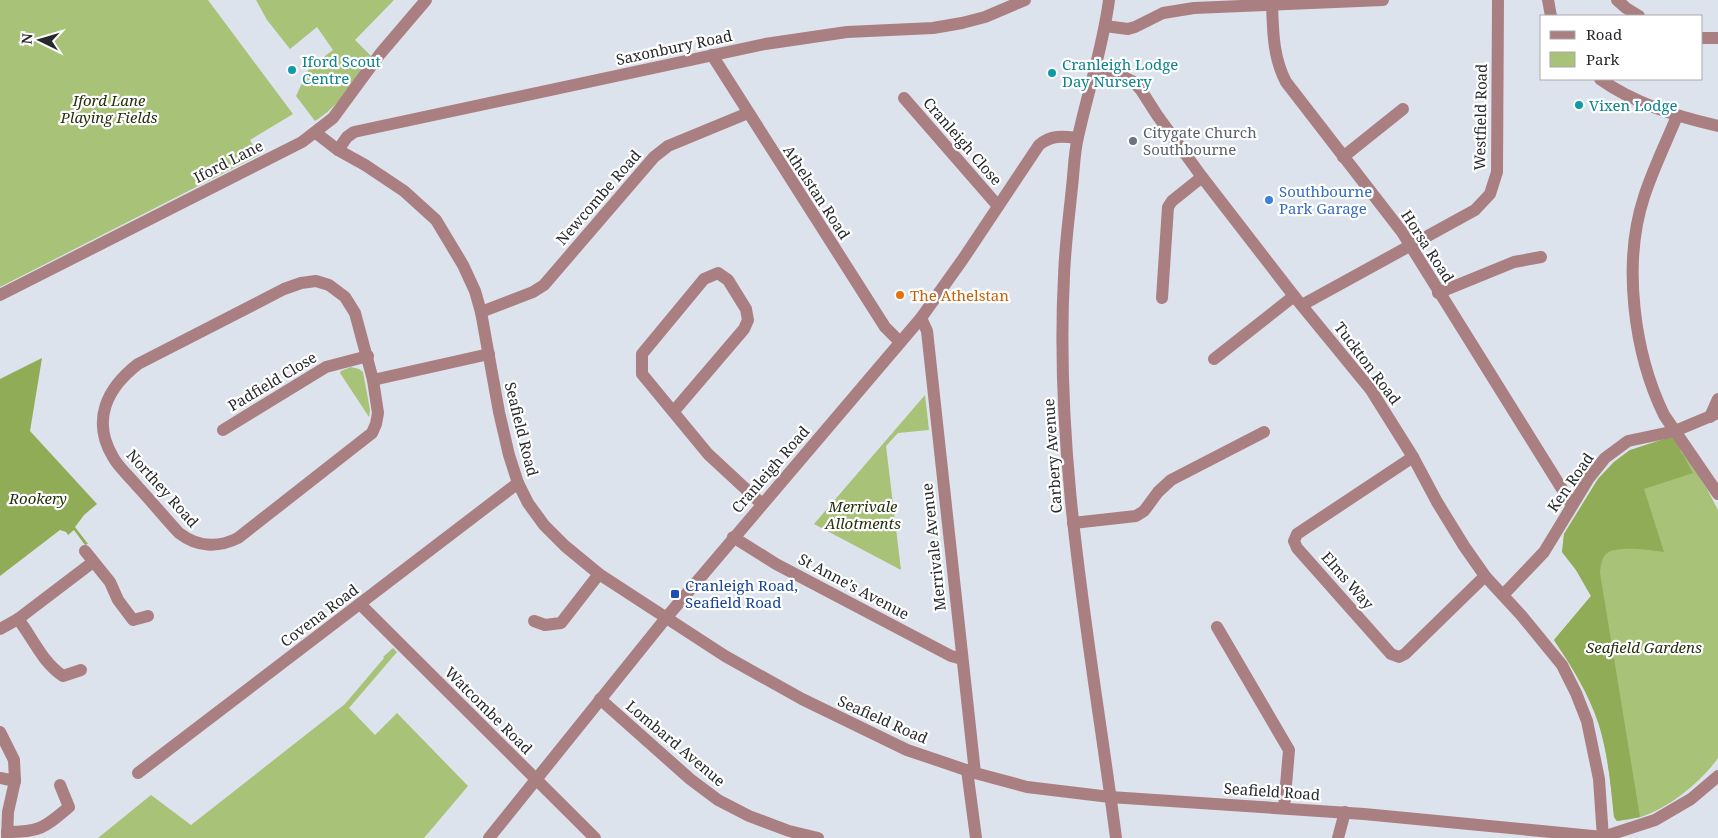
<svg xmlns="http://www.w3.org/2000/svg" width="1718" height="838" font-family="'Noto Serif',serif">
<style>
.green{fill:#a8c278}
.forest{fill:#90ac56}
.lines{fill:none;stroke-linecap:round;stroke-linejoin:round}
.minor{stroke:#aa7f82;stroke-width:12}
.culture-dot{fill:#0f9aa8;stroke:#fff;stroke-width:2}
.worship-dot{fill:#6b7280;stroke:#fff;stroke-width:2}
.shop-dot{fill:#3f7fe0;stroke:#fff;stroke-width:2}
.food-dot{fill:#e8710a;stroke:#fff;stroke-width:2}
.transit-dot{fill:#1a4fb4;stroke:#fff;stroke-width:2}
.labels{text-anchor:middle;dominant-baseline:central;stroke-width:4.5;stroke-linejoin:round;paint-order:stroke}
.street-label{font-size:15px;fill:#27292d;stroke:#fff}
.culture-label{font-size:15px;fill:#0d838f;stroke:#fff;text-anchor:start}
.park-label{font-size:15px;font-style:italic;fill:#25310c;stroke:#fff}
.worship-label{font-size:15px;fill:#5b616d;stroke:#fff;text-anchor:start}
.shop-label{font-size:15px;fill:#366cbe;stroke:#fff;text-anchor:start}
.food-label{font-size:15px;fill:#c56008;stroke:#fff;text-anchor:start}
.transit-label{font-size:15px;fill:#164399;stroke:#fff;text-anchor:start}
</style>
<rect width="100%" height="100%" fill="#dde3ed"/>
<!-- green -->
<g class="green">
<polygon points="0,0 208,0 293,114 250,140 259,155 0,287"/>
<path d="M256 0H394L355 40 371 56C354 79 340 106 315 121L296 96 309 68 333 50 317 27 290 49 267 20Z"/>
<polygon points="351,367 359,369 363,372 370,410 369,417 340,373 341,371"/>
<polygon points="925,395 929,430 898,433 886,446 901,570 814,524"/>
<path d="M1630 450 1684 454 1707 489 1718 510V758C1700 783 1670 807 1641 817 1633 819 1625 820 1617 821L1614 817C1611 787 1608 754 1599 725 1589 694 1572 667 1554 640L1591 596 1576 570 1562 552 1564 534 1598 479 1614 462Z"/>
<polygon points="393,648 397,652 349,708 375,735 397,713 468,786 424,838 98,838 151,795 191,825 345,704 384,658 383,657"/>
</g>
<!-- forest -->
<g class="forest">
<polygon points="42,358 30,431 97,504 84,515 75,527 88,544 85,545 74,530 68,535 66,532 60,530 0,576 0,379"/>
<path d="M1673 436 1693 473 1644 489 1664 552C1652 550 1619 546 1609 552 1601 556 1601 565 1600 573L1640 817 1617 821 1614 817C1611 787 1608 754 1599 725 1589 694 1572 667 1554 640L1591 596 1576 570 1562 552 1564 534 1598 479 1614 462 1630 450Z"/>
</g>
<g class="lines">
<!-- minor -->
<g class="minor">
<path d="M1109 0C1103 47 1088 91 1078 137 1074 153 1074 171 1072 187 1069 217 1065 246 1064 276 1054 465 1092 652 1116 838"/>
<polyline points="1548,0 1551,16"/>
<polyline points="1617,0 1626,8 1639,16"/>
<path d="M1272 4C1273 32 1273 57 1286 82L1402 232 1572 505"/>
<polyline points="1105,26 1128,29 1135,27 1163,13 1194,8 1383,0"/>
<polyline points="1702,38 1718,38"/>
<polyline points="712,55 885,327 900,342"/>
<polyline points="1095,72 1124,77 1134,82 1141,90 1157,115 1202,177 1294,296 1371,390 1413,457 1437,502 1464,546 1485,576 1521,615 1562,665 1576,693 1587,721 1599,779 1603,838"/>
<path d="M1600 79C1635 104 1676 116 1718 126"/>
<polyline points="904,98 998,206"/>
<path d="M1677 116C1666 143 1653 169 1644 197 1622 264 1634 353 1664 415L1718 494"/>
<polyline points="316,133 338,150 365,165 404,191 436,220 463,265 475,291 481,312 499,412 509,455 518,483 528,503 544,525 565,546 599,574 725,656 802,699 907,750 975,773 1027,787 1110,797 1364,814 1603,837 1655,820 1691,799 1718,776"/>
<polyline points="338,150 347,137 354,132 765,44 847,32 933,28 962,23 985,17 1025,0"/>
<polyline points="1343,157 1403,109"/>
<path d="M316 281 329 285 345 297 355 313 373 380 378 413 376 424 372 433 238 538C218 548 197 547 179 533 165 518 152 502 138 487 130 477 119 468 113 457 91 420 107 388 138 364L284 289 301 283Z"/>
<polyline points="1438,293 1514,262 1541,257"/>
<polyline points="0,295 302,142 333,118 380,54 426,0"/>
<polyline points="1162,298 1168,207 1172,201 1202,177"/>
<polyline points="1302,305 1475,210 1490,194 1497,172 1498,0"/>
<polyline points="481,312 533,292 544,285 654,157 668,146 748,113"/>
<polyline points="921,318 927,331 975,773"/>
<polyline points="1214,359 1294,296"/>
<polyline points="373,380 489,354"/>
<polyline points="674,411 744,329 748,320 746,309 728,280 718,273 704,279 642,354 642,374 708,454 762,504"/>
<polyline points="1710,417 1718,399"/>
<polyline points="223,430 326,367 368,356"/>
<polyline points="1413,457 1297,534 1294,541 1297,548 1391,654 1399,657 1405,654 1485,576"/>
<polyline points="1073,523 1136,516 1144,511 1158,492 1171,480 1264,432"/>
<polyline points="733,537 776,564 951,656 962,659"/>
<polyline points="85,551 110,582 118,600 133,620 148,616"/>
<polyline points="1503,595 1544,552 1589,478 1605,458 1628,441 1675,431 1718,413"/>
<polyline points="360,604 595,838"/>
<path d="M18 619C33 638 42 662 63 676L81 670"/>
<polyline points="534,621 545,625 561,623 599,574"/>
<polyline points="1217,627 1289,750 1284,808"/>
<polyline points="0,629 18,619 93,562"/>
<polyline points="600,699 690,779 718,800 749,816 789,831 818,838"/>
<polyline points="0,732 14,760 15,781 8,812 7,838"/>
<polyline points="967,770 976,838"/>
<polyline points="138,773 518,483"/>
<polyline points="0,778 15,781"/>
<path d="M7 832C40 832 44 828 69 807L60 785"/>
<path d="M489 838 666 618 921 318 963 259 1039 145C1051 135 1062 136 1077 138"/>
<polyline points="1338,838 1345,812"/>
</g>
</g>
<!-- markers -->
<g class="culture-dot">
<circle cx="292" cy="70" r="5"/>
<circle cx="1052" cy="73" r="5"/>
<circle cx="1579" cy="105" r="5"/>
</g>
<circle class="worship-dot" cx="1133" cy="141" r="5"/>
<circle class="shop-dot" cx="1269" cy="200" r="5"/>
<circle class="food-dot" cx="900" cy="295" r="5"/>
<rect class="transit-dot" x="670" y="589" width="10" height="10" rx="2.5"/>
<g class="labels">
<!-- street labels -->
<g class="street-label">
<text transform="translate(674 47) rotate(-12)">Saxonbury Road</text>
<text transform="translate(1480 117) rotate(-89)">Westfield Road</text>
<text transform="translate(963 141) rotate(49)">Cranleigh Close</text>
<text transform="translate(228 161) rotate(-27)">Iford Lane</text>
<text transform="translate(817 192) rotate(57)">Athelstan Road</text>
<text transform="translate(598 197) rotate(-49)">Newcombe Road</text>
<text transform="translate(1428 246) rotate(57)">Horsa Road</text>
<text transform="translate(1368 363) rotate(53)">Tuckton Road</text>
<text transform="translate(272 381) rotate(-31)">Padfield Close</text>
<text transform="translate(522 429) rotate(76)">Seafield Road</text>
<text transform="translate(1052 456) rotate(-94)">Carbery Avenue</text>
<text transform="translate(770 469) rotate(-49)">Cranleigh Road</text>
<text transform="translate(1570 482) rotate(-55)">Ken Road</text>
<text transform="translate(163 488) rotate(48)">Northey Road</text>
<text transform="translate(933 547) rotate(-96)">Merrivale Avenue</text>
<text transform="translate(1348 580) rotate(49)">Elms Way</text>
<text transform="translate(854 586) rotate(28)">St Anne's Avenue</text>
<text transform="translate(319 615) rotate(-37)">Covena Road</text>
<text transform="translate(489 710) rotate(45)">Watcombe Road</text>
<text transform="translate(883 719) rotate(24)">Seafield Road</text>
<text transform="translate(676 743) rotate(40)">Lombard Avenue</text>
<text transform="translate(1272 791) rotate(4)">Seafield Road</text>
</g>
<!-- culture labels -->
<g class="culture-label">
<text x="302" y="61">Iford Scout<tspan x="302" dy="17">Centre</tspan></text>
<text x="1062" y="64">Cranleigh Lodge<tspan x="1062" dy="17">Day Nursery</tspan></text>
<text x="1589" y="105">Vixen Lodge</text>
</g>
<!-- park labels -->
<g class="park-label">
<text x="109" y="100">Iford Lane<tspan x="109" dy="17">Playing Fields</tspan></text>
<text x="38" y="498">Rookery</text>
<text x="863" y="506">Merrivale<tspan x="863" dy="17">Allotments</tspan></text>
<text x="1644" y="647">Seafield Gardens</text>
</g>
<!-- worship labels -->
<g class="worship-label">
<text x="1143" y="132">Citygate Church<tspan x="1143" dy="17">Southbourne</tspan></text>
</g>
<!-- shop labels -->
<g class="shop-label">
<text x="1279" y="191">Southbourne<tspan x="1279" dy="17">Park Garage</tspan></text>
</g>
<!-- food labels -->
<g class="food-label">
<text x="910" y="295">The Athelstan</text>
</g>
<!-- transit labels -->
<g class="transit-label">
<text x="685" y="585">Cranleigh Road,<tspan x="685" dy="17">Seafield Road</tspan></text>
</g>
</g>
<!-- legend -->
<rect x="1540" y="15" width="162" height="65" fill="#ffffff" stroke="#a9a9ab"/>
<rect x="1550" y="31" width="25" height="8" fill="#aa7f82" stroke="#a9a9ab"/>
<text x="1586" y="40" font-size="15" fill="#27292d">Road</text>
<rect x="1550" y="52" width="25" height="15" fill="#a8c278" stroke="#a9a9ab"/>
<text x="1586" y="65" font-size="15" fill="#27292d">Park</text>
<!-- north arrow -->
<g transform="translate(40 40) rotate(275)" stroke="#ffffff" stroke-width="4" paint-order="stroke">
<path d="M0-4L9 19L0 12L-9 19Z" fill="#27292d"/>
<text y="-8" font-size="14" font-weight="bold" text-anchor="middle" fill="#27292d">N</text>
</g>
</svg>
